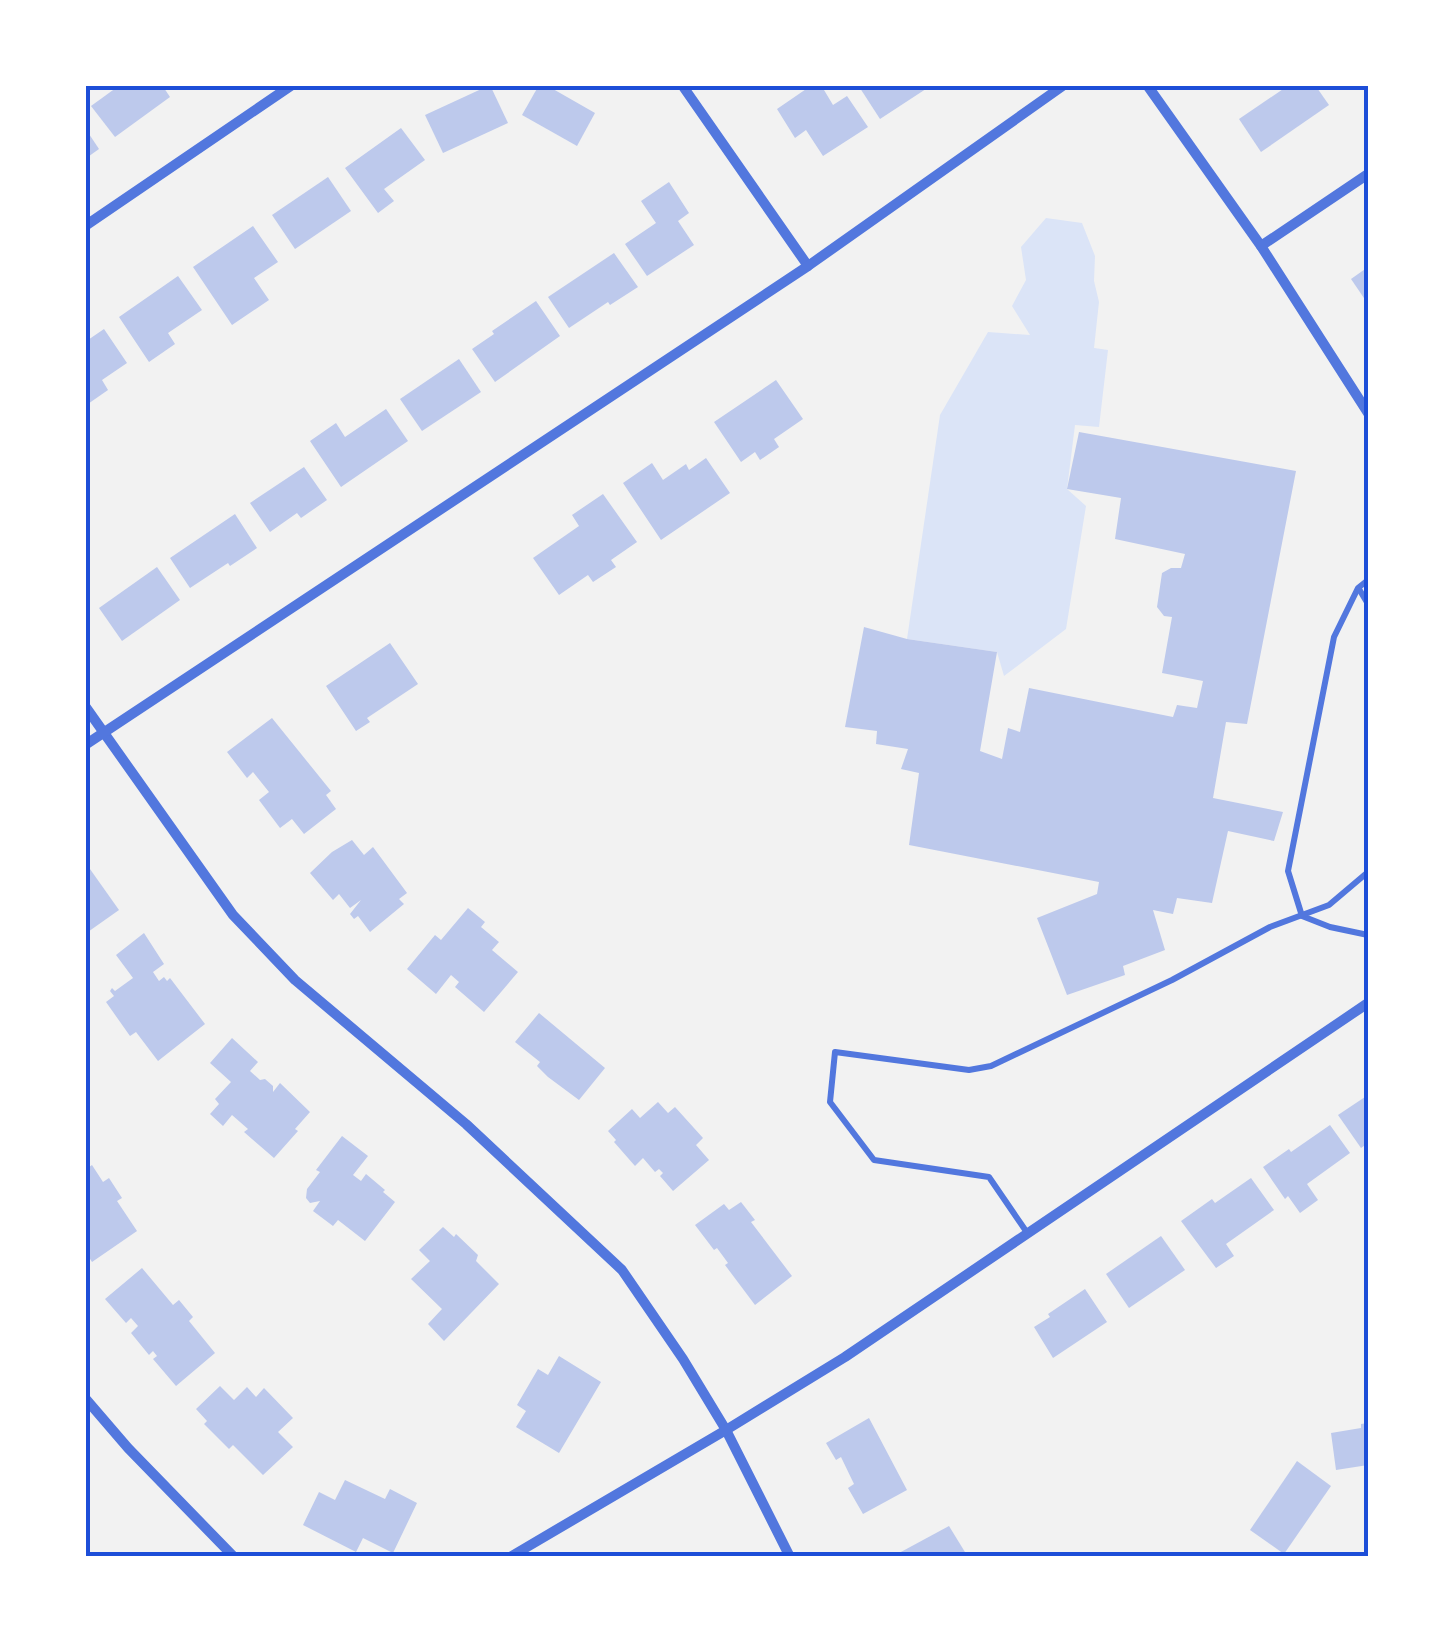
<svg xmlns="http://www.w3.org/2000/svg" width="1453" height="1642" font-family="'Source Sans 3',sans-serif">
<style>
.green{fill:#dbe4f7}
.building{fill:#bdc9ec}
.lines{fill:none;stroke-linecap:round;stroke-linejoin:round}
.service{stroke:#5277de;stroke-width:6}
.minor{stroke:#5277de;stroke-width:10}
.neatline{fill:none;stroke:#1d4ed8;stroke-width:4}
</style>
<rect width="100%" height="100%" fill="#f2f2f2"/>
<!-- green -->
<polygon class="green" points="1046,218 1082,223 1095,256 1094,281 1099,302 1094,348 1108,350 1099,427 1075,425 1067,489 1086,506 1066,629 1004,676 997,652 907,639 940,415 988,332 1030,335 1012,306 1026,280 1021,247"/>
<!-- building -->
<g class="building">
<polygon points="120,85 162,85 170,97 115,137 91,106"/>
<polygon points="490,85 508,123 443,153 425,115"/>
<polygon points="539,85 546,85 595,113 577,146 522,115"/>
<polygon points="812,85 821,85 833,105 847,96 868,127 823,156 806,130 795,138 777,109"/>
<polygon points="858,85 932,85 880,119"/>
<polygon points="1289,85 1315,85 1329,105 1261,152 1239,119"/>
<polygon points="85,128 99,149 85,159"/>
<polygon points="401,128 425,160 384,189 394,201 378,213 345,168"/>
<polygon points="328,177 351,211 295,249 272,215"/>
<polygon points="669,182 689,213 678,221 694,245 647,276 625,244 656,223 641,201"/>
<polygon points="253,226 278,262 254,278 269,300 232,325 193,267"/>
<polygon points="614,253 638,287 610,305 608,302 569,328 548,297"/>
<polygon points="1368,267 1368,304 1351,279"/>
<polygon points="178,276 202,310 168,333 175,344 149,362 119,317"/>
<polygon points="536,301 560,336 495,382 472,349 494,334 492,331"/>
<polygon points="104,329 127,363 102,380 108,390 85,406 85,342"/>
<polygon points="459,359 481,392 422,431 400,399"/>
<polygon points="776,380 803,419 774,439 779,447 760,460 755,452 741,462 714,422"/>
<polygon points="386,409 408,441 341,487 310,441 336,423 345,437"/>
<polygon points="1079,432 1296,471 1247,724 1226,722 1213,798 1283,812 1274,841 1228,831 1212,903 1177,898 1173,914 1153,910 1165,950 1123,966 1125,975 1067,995 1037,918 1097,894 1099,882 909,845 919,773 901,769 908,749 876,744 877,731 845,727 864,627 907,639 997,652 980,751 1002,759 1008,728 1020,732 1029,688 1173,717 1177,705 1197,708 1203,681 1162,673 1172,617 1164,616 1157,607 1162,573 1171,568 1181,568 1185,554 1115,539 1121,498 1067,489"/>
<polygon points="706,458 730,493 661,540 623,483 652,463 663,480 686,464 689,470"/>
<polygon points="304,467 327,500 301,518 297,513 270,532 250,503"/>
<polygon points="603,494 637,542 611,560 616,567 593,582 588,575 559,595 533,558 579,526 572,515"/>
<polygon points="235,514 257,548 230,566 228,563 190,588 170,558"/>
<polygon points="157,567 180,600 122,641 99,608"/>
<polygon points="390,643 418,684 367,718 370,722 356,731 326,686"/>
<polygon points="272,718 331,791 326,795 336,809 304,834 292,819 280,828 259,800 269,792 253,772 247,778 227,752"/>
<polygon points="352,840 364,855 373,847 407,893 399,899 404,904 370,932 358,916 354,919 350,914 361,900 350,908 339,894 333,900 310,873 332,852"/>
<polygon points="85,862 119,910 85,934"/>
<polygon points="468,908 485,922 481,927 499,942 492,950 518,972 484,1012 455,987 459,982 451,975 436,994 407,969 435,935 441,940"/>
<polygon points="144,933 164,964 153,972 159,981 164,977 167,981 170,978 205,1024 158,1061 136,1032 130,1036 106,1002 114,996 110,991 112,988 115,991 133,978 116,955"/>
<polygon points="539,1013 605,1068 579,1100 548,1077 537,1066 540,1062 515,1042"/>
<polygon points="232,1038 258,1062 250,1071 260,1080 265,1079 273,1086 273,1092 280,1083 310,1112 295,1129 298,1131 274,1158 244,1132 248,1129 232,1115 223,1126 210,1114 219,1104 215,1099 231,1082 210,1063"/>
<polygon points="1368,1095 1368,1143 1361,1148 1338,1115"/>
<polygon points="658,1102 668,1113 675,1107 703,1138 696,1145 709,1160 673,1191 660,1176 663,1173 659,1169 655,1172 643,1158 635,1166 614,1142 616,1140 608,1131 632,1109 640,1118"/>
<polygon points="1330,1125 1350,1153 1307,1184 1318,1200 1300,1213 1288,1196 1285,1199 1263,1167 1289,1149 1291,1152"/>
<polygon points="342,1136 368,1156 353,1175 361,1181 366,1174 385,1190 383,1192 395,1202 365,1241 338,1220 333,1226 313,1211 320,1201 310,1203 306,1198 307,1189 320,1172 316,1170"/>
<polygon points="92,1165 103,1182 109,1178 122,1198 117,1201 137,1231 92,1262 85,1251 85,1170"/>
<polygon points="1251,1178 1274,1210 1226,1244 1234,1256 1216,1268 1181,1221 1212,1199 1215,1203"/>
<polygon points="741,1202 755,1220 751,1222 792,1276 755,1305 725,1265 728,1263 717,1248 714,1250 695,1225 724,1204 729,1210"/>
<polygon points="443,1227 454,1237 456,1234 478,1255 476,1261 499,1284 444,1341 428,1324 442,1309 411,1279 430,1261 419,1250"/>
<polygon points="1161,1236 1185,1270 1129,1308 1106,1274"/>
<polygon points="142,1268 173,1305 179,1300 193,1317 189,1321 215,1353 176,1386 153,1359 157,1356 153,1351 149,1355 131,1333 138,1326 131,1318 126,1323 105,1299"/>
<polygon points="1085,1289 1107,1322 1053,1358 1034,1327 1050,1317 1048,1314"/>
<polygon points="559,1356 601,1382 559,1453 516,1427 526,1411 517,1405 538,1369 548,1375"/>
<polygon points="220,1386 234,1400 247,1387 256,1397 264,1388 293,1418 278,1432 293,1447 263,1475 233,1445 229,1449 204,1424 207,1421 196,1409"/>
<polygon points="869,1418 907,1490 863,1514 848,1488 854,1484 841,1457 836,1460 826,1443"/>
<polygon points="1368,1423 1368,1465 1336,1470 1331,1433 1361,1428 1361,1424"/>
<polygon points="1297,1461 1331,1486 1284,1554 1250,1530"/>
<polygon points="345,1480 385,1499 390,1489 417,1503 393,1553 363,1538 356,1552 303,1525 319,1492 335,1500"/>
<polygon points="949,1526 968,1557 901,1557 899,1553"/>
</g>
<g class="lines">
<!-- service -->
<g class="service">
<polyline points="1368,580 1358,588 1334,637 1288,871 1302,916 1330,927 1368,935"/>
<polyline points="1359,589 1368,604"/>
<polyline points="1028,1234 989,1177 874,1160 830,1102 835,1052 969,1070 991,1066 1172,980 1270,927 1329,905 1368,872"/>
</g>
<!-- minor -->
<g class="minor">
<polyline points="682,85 808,266"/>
<polyline points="1147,85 1261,246 1368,413"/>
<polyline points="85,226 292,85"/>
<polyline points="1261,246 1368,174"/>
<polyline points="85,706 233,915 295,980 466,1124 622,1270 683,1359 726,1430 790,1557"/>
<polyline points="85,745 808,266 1064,85"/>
<polyline points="85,1398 128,1448 234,1557"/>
<polyline points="510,1557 726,1430 845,1357 1368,1003"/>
</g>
</g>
<!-- border -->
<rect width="1453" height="1642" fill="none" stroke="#ffffff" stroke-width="175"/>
<rect x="88" y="88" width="1278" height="1466" class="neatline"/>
</svg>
